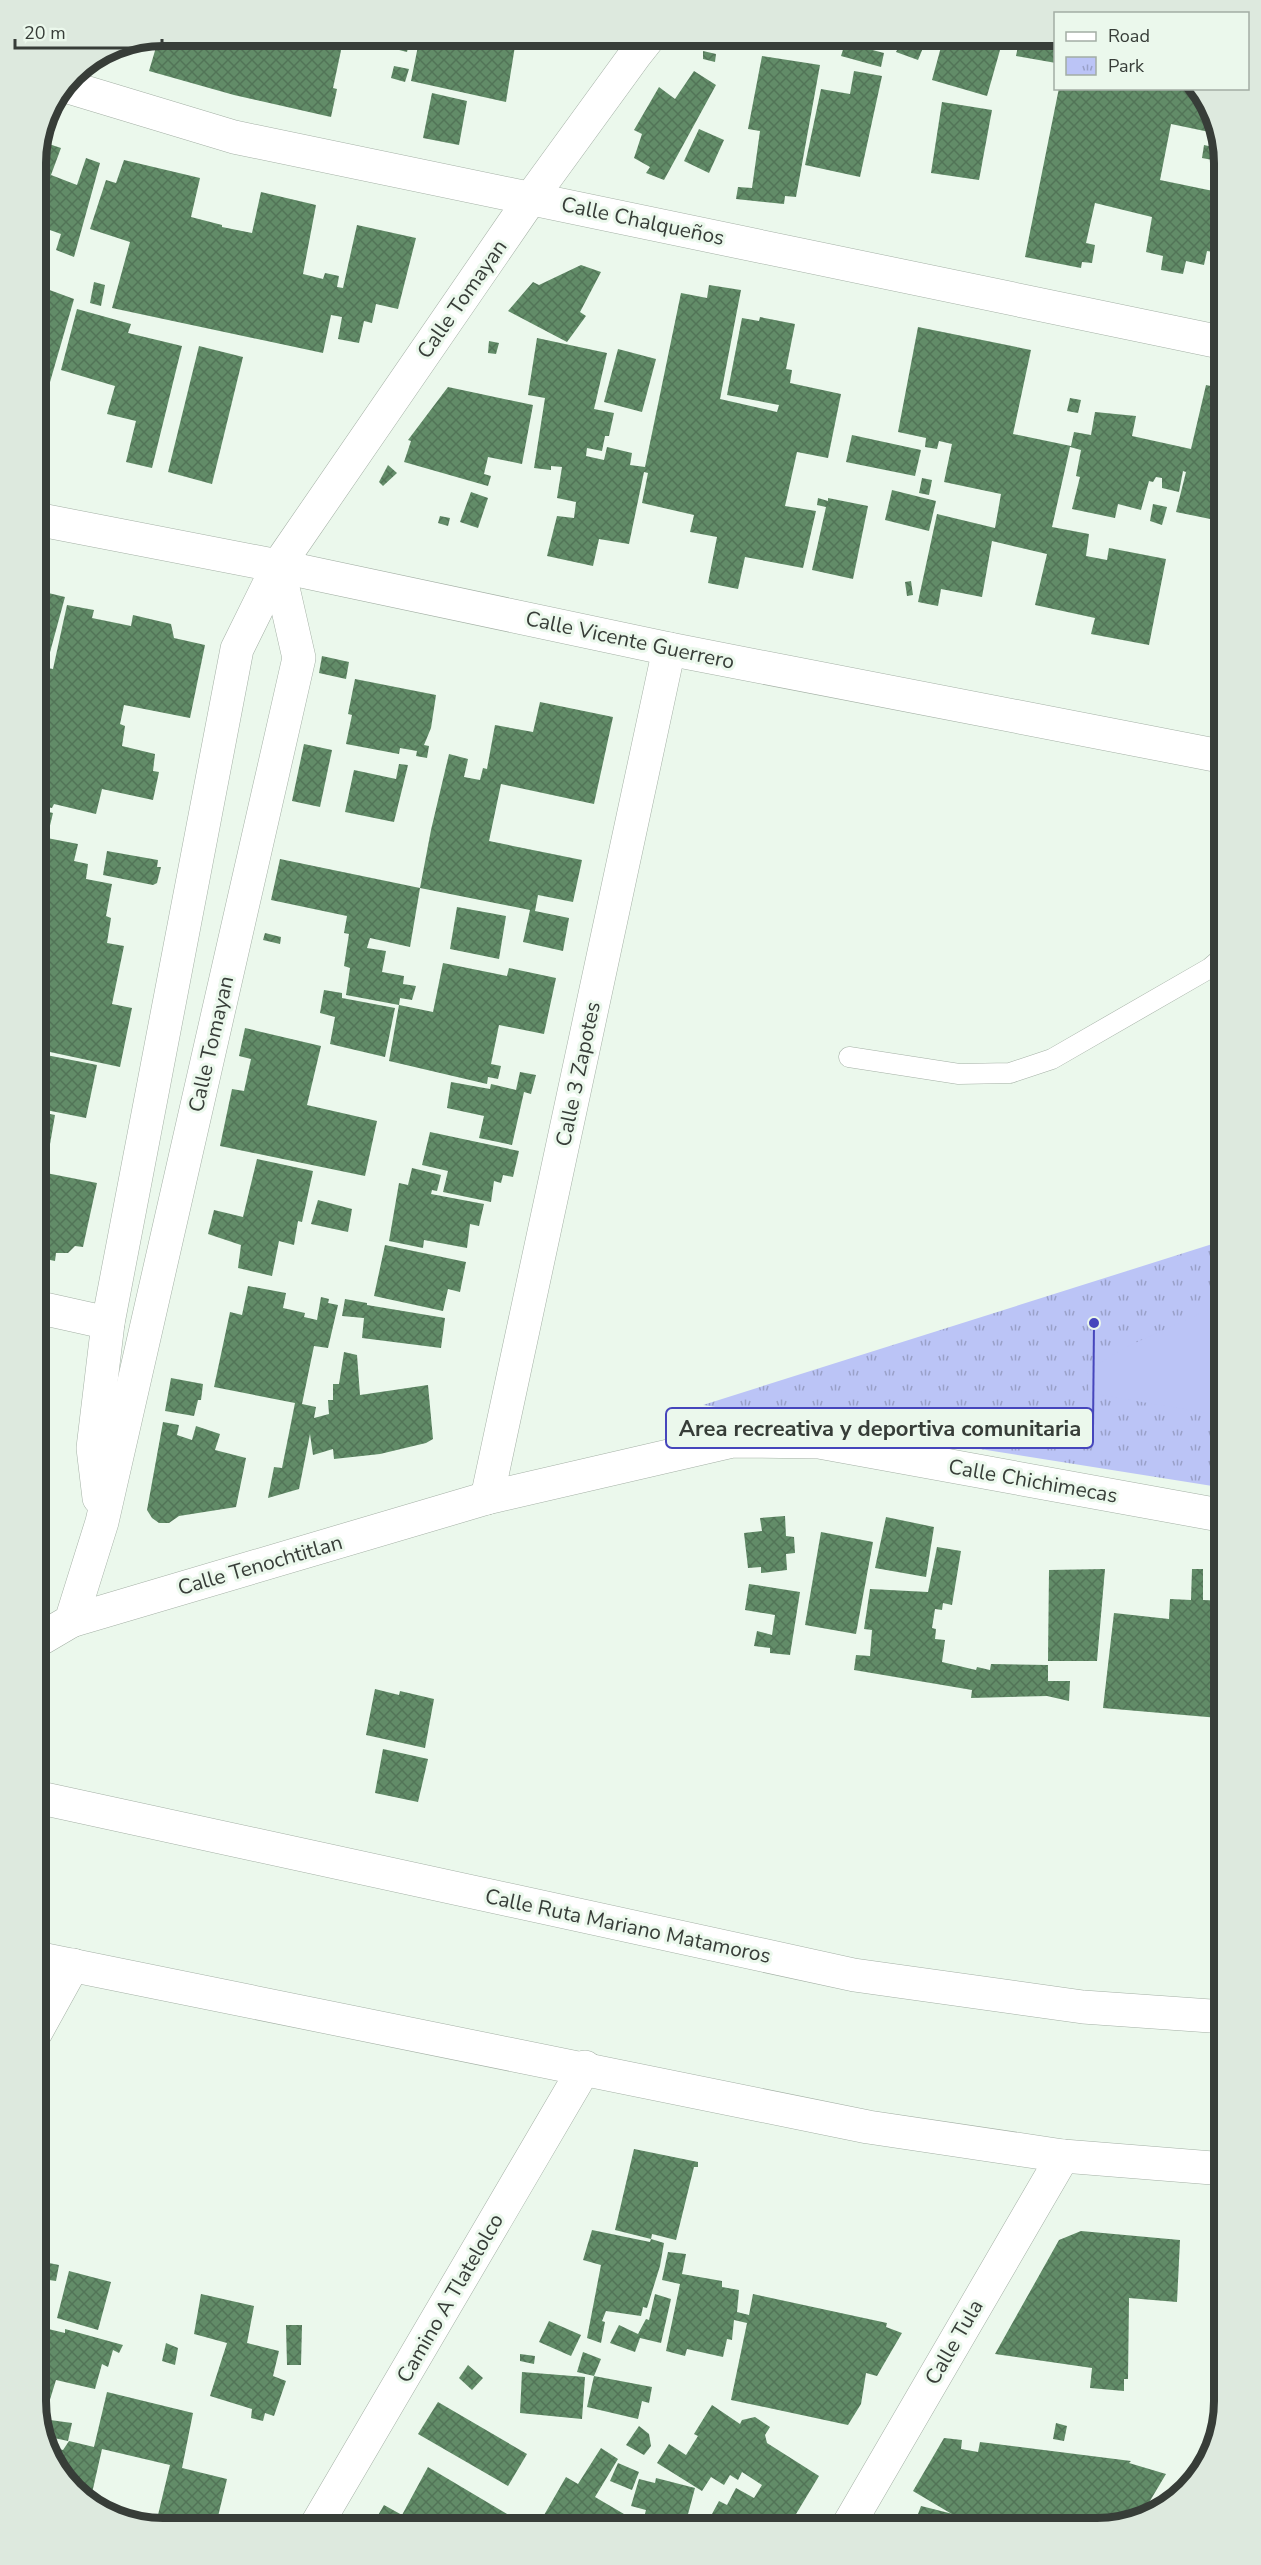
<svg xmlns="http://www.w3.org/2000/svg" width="1261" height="2565" font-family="'Nunito Sans',sans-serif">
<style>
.park{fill:url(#park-tufts)}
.garden{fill:#bbc4f6}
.building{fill:url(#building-cross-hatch)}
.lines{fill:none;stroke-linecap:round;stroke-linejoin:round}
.service-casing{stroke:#a4b0a5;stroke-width:21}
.minor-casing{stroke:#a4b0a5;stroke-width:34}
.tertiary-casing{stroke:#a4b0a5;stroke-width:34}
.secondary-casing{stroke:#a4b0a5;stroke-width:34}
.primary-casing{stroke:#a4b0a5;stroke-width:34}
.service{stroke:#fff;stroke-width:20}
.minor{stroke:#fff;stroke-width:33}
.tertiary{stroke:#fff;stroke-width:33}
.secondary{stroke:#fff;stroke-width:33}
.primary{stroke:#fff;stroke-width:33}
.labels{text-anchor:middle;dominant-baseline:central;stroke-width:6;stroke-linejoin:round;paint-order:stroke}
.street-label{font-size:21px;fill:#373d38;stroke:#ebf8ec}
.rim{fill:none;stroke:#373d38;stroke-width:8}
.leader{fill:none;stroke:#4646bc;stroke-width:2}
.callout-dot{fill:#4646bc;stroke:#ebf8ec;stroke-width:2}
.callout{fill:#ebf8ec;stroke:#4646bc;stroke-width:2}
.callout-label{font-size:22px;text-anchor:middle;font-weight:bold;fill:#373d38}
</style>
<defs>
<pattern id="park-tufts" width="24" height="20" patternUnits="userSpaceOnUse" patternTransform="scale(1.5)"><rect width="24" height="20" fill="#bbc4f6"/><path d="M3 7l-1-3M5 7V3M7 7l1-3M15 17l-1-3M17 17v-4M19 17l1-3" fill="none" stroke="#99a0c8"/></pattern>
<pattern id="building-cross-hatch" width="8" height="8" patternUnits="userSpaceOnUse" patternTransform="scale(1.5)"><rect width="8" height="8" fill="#628c68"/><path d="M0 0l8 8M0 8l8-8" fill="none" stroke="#527457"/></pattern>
</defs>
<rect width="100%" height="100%" fill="#ebf8ec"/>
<!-- park -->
<polygon class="park" points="1225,1240 1225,1488 703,1405"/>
<!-- garden -->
<polygon class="garden" points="1225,1302 1225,1416 1089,1393 1087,1371 1124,1348"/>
<!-- building -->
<g class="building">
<polygon points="349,36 348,42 343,41 333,88 337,89 331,117 234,95 149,71 159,37 163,36"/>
<polygon points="361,36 411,36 407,52 360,40"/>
<polygon points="420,36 503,36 502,43 515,46 506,102 411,81"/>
<polygon points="878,36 928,36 918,60 896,52 898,48 875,41"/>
<polygon points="944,36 1004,36 987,96 932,80"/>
<polygon points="1020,36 1056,36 1056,63 1016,56"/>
<polygon points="845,43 884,53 881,67 841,56"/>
<polygon points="703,51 716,54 715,62 703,59"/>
<polygon points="762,56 820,65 796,197 785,196 784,204 736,199 738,187 752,188 760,131 748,129"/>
<polygon points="394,66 409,69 405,82 391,78"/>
<polygon points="694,71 716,85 664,180 646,173 650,167 634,158 642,134 634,130 659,87 675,99"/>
<polygon points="854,71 882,76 860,177 805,165 821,89 850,94"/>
<polygon points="1059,88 1195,88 1215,115 1219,134 1171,124 1160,180 1218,192 1223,162 1202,158 1204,145 1222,149 1225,163 1225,254 1207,251 1204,265 1186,261 1183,274 1161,270 1163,256 1146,252 1152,217 1095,203 1086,243 1095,245 1092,263 1082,262 1081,268 1025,257"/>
<polygon points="432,93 467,101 459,145 423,138"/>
<polygon points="942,102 992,110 979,180 931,173"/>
<polygon points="699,129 724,140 709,173 684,161"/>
<polygon points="40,141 61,148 51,175 77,185 86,158 100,163 74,257 56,250 61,234 36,225 36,155"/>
<polygon points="124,160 200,178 191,217 222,225 222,227 252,233 261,192 316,205 303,274 323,279 325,273 339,276 337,287 343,288 357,225 416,238 398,309 376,304 372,323 364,321 359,343 338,339 342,317 331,315 323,353 112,308 130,242 90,229 106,180 116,183"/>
<polygon points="581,265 601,272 580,312 586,316 567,342 508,311 533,282 539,285"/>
<polygon points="94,282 105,285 101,306 90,303"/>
<polygon points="36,285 74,299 37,427 36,427"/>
<polygon points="709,285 741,290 720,399 777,412 779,405 727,395 742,318 759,321 760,317 795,324 786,369 792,370 790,383 841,394 828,458 797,452 785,506 816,511 803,568 745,557 738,589 708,583 717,537 690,532 694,515 642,503 648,473 644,472 629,544 599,539 593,566 547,556 557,516 574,518 576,502 557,498 562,467 551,466 551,470 534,468 545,398 528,395 537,338 607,353 594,409 614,413 609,436 605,436 602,451 587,448 586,456 604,460 607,447 632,453 630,465 645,467 681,293 707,298"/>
<polygon points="77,309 131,324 128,333 182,346 152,468 126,462 136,421 107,414 115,386 61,370"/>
<polygon points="918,327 1031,350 1013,434 1071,446 1074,432 1091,435 1095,412 1136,416 1132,436 1191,449 1206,385 1225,389 1225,444 1220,467 1225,468 1225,522 1176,512 1186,472 1183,471 1179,492 1162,488 1162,478 1156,477 1153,482 1149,481 1141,510 1118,504 1115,518 1072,509 1080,477 1076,476 1081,450 1070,447 1052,527 1089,534 1086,556 1107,560 1109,548 1166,559 1149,645 1091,634 1095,618 1035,605 1047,554 992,541 982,597 941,589 938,606 918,602 937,514 995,528 1001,494 944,482 952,444 939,441 937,449 925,447 926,438 898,432"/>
<polygon points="489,341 499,343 496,354 488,353"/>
<polygon points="199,346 243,357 212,484 168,472"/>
<polygon points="618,349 656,359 642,412 604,402"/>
<polygon points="448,387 533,405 522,464 488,457 484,474 491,476 488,486 404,462 411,441 408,440"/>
<polygon points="1070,398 1081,400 1078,413 1067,411"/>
<polygon points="852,435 921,450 915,476 846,462"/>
<polygon points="388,465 397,473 383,486 379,482"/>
<polygon points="922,478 932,480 929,495 919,493"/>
<polygon points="892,490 936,501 929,531 885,520"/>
<polygon points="471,492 488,498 478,528 460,522"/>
<polygon points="818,498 828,501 828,498 868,506 853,579 812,570 826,507 817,505"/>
<polygon points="1153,504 1167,507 1162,525 1150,521"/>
<polygon points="440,516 450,518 448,526 438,523"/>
<polygon points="1211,529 1225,531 1225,542 1210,538"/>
<polygon points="911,581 913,595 907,596 905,582"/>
<polygon points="1224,589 1225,589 1225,631 1219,630 1223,614 1219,613"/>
<polygon points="36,590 65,597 49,656 41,653 36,665"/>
<polygon points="67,605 94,610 92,618 131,626 133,615 171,624 174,638 205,645 190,718 124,705 120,724 125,726 122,746 155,754 153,771 159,772 153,800 102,789 96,814 54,804 52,808 36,805 36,673 38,666 53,669"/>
<polygon points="322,656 349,662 346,679 319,673"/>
<polygon points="355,679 436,695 431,728 424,745 429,746 427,758 416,756 417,751 400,748 399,754 346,744 352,715 348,714"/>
<polygon points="540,702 613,717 594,804 501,784 489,841 582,860 573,902 538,895 535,911 569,918 563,951 523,942 530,910 420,888 431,830 449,754 468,759 464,777 480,780 483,768 487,769 495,725 533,732"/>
<polygon points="304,744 332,750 320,807 292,801"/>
<polygon points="399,764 408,765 394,822 345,812 354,770 396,779"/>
<polygon points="36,809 53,813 47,838 78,844 74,861 88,864 86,879 112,884 106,916 111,918 107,943 124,946 112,1004 132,1008 120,1067 36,1049"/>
<polygon points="107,851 158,860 157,867 161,867 157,883 153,885 103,875"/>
<polygon points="280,859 420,888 410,947 370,938 367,948 386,951 382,972 404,976 403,984 416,986 412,1000 400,998 399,1005 433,1012 443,963 507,976 509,968 556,978 544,1034 499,1025 491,1064 501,1066 498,1079 488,1077 487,1084 389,1061 399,1005 346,995 350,968 344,966 349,934 344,933 347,916 271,900"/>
<polygon points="457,907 506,916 499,959 450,949"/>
<polygon points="265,933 281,937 280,944 263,940"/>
<polygon points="324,990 342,993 342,998 395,1008 385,1057 330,1044 335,1017 320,1013"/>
<polygon points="245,1028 321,1046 307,1105 377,1121 365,1176 220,1146 232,1089 244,1091 251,1059 239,1056"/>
<polygon points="36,1053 97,1065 86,1118 36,1108"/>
<polygon points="520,1072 536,1075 531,1094 524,1092 512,1145 479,1138 484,1116 447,1108 451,1082 490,1089 491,1084 516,1090"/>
<polygon points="36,1111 55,1115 49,1150 36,1148"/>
<polygon points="430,1132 519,1151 513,1177 503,1175 501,1183 494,1181 491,1202 443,1192 448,1171 422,1165"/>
<polygon points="257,1159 313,1171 302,1222 298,1221 294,1245 279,1241 272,1276 238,1268 241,1245 208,1234 214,1210 243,1217"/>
<polygon points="412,1168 441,1175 437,1191 432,1190 431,1194 484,1204 479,1226 470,1224 467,1248 424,1240 423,1248 389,1241 399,1183 408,1185"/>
<polygon points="36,1171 97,1183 83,1247 75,1246 68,1253 56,1253 55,1261 36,1257"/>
<polygon points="318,1200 352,1209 348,1232 311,1224"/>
<polygon points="385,1245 466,1262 460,1292 448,1289 443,1311 374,1296"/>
<polygon points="248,1286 286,1293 283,1308 305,1313 304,1317 317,1320 321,1297 329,1299 328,1303 338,1305 328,1348 314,1346 302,1404 316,1407 314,1418 329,1414 328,1400 333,1400 333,1384 339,1384 344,1352 357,1355 360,1395 428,1385 433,1439 426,1443 380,1454 334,1459 333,1449 313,1455 310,1434 299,1489 268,1498 274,1467 282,1468 295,1403 214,1387 230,1312 242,1315"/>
<polygon points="345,1299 367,1303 367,1305 445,1318 441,1348 362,1338 364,1318 342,1316"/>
<polygon points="171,1378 203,1384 201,1400 198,1400 194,1416 165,1411"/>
<polygon points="163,1422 179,1425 177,1435 192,1440 196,1426 220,1434 215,1450 246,1458 236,1507 179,1516 169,1523 159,1523 152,1518 147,1510"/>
<polygon points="36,1424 47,1426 37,1480 36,1480"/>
<polygon points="785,1516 786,1536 794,1537 795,1553 786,1554 787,1570 761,1573 761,1567 748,1568 744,1533 762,1531 760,1518"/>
<polygon points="886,1517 934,1527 926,1577 875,1568"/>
<polygon points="821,1532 873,1542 856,1634 805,1625"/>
<polygon points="937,1547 961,1551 952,1605 943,1603 942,1610 935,1609 932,1628 936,1629 935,1639 945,1640 942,1662 976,1670 977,1667 990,1670 991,1664 1048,1665 1048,1681 1070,1681 1069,1701 1047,1696 971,1698 972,1690 854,1670 856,1655 870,1656 872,1630 864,1629 870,1589 928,1592"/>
<polygon points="1105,1569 1097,1661 1048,1661 1049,1570"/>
<polygon points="1192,1569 1203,1569 1203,1600 1225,1601 1225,1663 1223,1663 1219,1718 1103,1708 1114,1613 1169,1619 1170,1599 1191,1600"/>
<polygon points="749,1584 800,1592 790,1655 770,1653 770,1648 754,1646 757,1631 772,1635 775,1615 745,1610"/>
<polygon points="375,1689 399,1695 400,1691 434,1699 425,1748 366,1735"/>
<polygon points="383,1749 428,1759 418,1802 375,1793"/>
<polygon points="634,2149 698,2162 698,2167 694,2167 676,2240 652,2234 651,2239 664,2243 660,2266 647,2308 643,2307 641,2316 606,2311 602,2321 605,2322 601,2343 587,2338 601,2265 583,2260 592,2230 650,2242 651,2239 615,2230"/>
<polygon points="1081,2231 1180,2240 1177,2302 1129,2298 1128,2379 1124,2379 1124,2391 1090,2388 1092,2368 995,2354 1059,2240"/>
<polygon points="668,2252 686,2254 682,2274 722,2281 722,2287 739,2290 737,2312 749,2315 753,2294 887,2323 886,2327 902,2333 877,2376 866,2373 861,2404 848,2425 731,2400 747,2323 734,2320 732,2340 727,2339 723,2357 687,2349 685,2356 666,2351 680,2284 662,2280"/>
<polygon points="39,2261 59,2265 56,2281 36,2278"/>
<polygon points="69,2271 111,2282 98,2330 57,2318"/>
<polygon points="201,2294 254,2306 247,2343 279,2351 273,2376 286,2381 274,2416 265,2413 263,2421 251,2418 252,2409 210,2396 227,2343 194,2334"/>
<polygon points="655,2294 671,2299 661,2343 640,2338 635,2352 610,2343 619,2325 638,2334 646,2319 649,2320"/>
<polygon points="549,2321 581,2335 571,2356 539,2342"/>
<polygon points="286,2325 302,2325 301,2365 287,2365"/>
<polygon points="36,2326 65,2333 65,2329 123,2345 119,2353 113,2350 108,2367 102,2364 95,2389 56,2380 44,2419 39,2418 36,2402"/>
<polygon points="166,2343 178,2348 175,2365 162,2361"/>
<polygon points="583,2352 601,2359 594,2376 577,2372"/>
<polygon points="520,2354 535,2356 534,2364 520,2361"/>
<polygon points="468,2365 483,2378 472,2390 459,2378"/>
<polygon points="522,2372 585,2377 582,2419 520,2413"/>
<polygon points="594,2376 652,2387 649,2403 642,2401 638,2419 587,2407"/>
<polygon points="107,2392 193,2413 182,2468 227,2479 215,2529 198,2529 157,2519 170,2465 102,2449 90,2502 105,2505 104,2511 92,2507 46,2450 44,2445 63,2450 69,2441 94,2447"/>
<polygon points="438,2402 527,2454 508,2486 418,2434"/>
<polygon points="712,2405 740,2424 742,2420 755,2417 770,2427 765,2435 767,2443 819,2476 787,2529 713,2529 706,2525 719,2501 727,2505 736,2488 754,2498 762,2485 742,2472 738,2480 730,2475 724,2485 711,2477 702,2491 657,2463 669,2444 686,2455 698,2436 694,2434"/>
<polygon points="50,2420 72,2423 68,2441 45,2436"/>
<polygon points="1056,2423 1067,2426 1064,2441 1053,2439"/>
<polygon points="639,2426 649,2434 651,2446 644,2455 626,2445"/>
<polygon points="944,2438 962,2440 961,2449 978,2452 980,2442 1131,2461 1129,2463 1166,2474 1138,2521 1098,2529 977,2529 913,2491"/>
<polygon points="601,2448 618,2459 595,2497 624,2514 622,2518 627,2521 622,2529 536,2529 566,2477 578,2484"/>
<polygon points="618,2463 639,2472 632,2490 610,2481"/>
<polygon points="1192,2463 1206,2463 1203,2473 1190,2484"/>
<polygon points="428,2467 514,2518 507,2529 370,2529 384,2505 402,2515"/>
<polygon points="656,2478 695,2488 684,2529 649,2529 642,2525 646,2510 631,2506 639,2479 655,2483"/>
<polygon points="921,2506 953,2514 950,2519 965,2526 964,2529 937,2529 915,2522"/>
<polygon points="115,2513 176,2528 176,2529 155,2529"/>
</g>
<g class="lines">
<!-- service casing -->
<g class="service-casing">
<polyline id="service" points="849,1057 959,1074 1010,1073 1052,1059 1210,968 1225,955"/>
</g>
<!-- minor casing -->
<g class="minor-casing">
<g id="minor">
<polyline points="65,86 234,137 1225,343"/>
<polyline points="278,566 531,198 635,55 650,36"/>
<polyline points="36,1307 108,1323"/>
<polyline points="487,1498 669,649"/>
<polyline points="71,1621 487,1498 733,1441 819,1442 1225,1516"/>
<polyline points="36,2032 73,1965"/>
<polyline points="314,2529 585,2067"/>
<polyline points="846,2529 1063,2156"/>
</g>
</g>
<!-- tertiary casing -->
<g class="tertiary-casing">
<g id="tertiary">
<polyline points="99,1498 93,1448 108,1323 237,649 278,566"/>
<polyline points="37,1641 71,1621 102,1522 299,658 278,566"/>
</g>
</g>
<!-- secondary casing -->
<g class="secondary-casing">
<polyline id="secondary" points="36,519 278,566 669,649 1225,757"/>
</g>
<!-- primary casing -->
<g class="primary-casing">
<g id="primary">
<polyline points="36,1643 37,1641"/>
<polyline points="36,1797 854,1975 1083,2007 1225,2017"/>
<polyline points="36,1958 868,2127 1063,2156 1225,2169"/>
</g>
</g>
<!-- service -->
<use href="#service" class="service"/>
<!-- minor -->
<use href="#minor" class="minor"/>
<!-- tertiary -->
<use href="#tertiary" class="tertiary"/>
<!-- secondary -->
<use href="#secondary" class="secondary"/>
<!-- primary -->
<use href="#primary" class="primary"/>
</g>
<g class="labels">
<!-- street labels -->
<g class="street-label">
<text transform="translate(643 221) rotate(12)">Calle Chalqueños</text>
<text transform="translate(462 299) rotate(-55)">Calle Tomayan</text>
<text transform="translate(630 640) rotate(12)">Calle Vicente Guerrero</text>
<text transform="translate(211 1044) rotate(-77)">Calle Tomayan</text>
<text transform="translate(578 1074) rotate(-78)">Calle 3 Zapotes</text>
<text transform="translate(1033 1481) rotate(10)">Calle Chichimecas</text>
<text transform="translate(260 1565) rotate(-16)">Calle Tenochtitlan</text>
<text transform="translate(628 1926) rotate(12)">Calle Ruta Mariano Matamoros</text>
<text transform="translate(450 2298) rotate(-60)">Camino A Tlatelolco</text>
<text transform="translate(954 2342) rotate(-60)">Calle Tula</text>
</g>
</g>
<!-- crop -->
<path d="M0 0H1261V2565H0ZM163 46H1097A117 117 0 0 1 1214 163V2401A117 117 0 0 1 1097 2518H163A117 117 0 0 1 46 2401V163A117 117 0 0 1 163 46Z" fill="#dde9de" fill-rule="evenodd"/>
<path class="rim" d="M163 46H1097A117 117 0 0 1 1214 163V2401A117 117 0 0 1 1097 2518H163A117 117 0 0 1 46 2401V163A117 117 0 0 1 163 46Z"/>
<!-- callouts -->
<path class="leader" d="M1094 1323L1093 1428"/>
<circle class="callout-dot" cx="1094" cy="1323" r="6"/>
<rect class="callout" x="666" y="1408" width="427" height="40" rx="6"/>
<g class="callout-label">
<text x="880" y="1436">Area recreativa y deportiva comunitaria</text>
</g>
<!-- legend -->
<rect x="1054" y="12" width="195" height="78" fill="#ebf8ec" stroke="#a3ada4" stroke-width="1.5"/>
<rect x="1066" y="32" width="30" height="9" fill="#ffffff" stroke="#a3ada4" stroke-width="1.5"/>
<text x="1108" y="42" font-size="18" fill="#373d38">Road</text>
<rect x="1066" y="57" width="30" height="18" fill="url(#park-tufts)" stroke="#a3ada4" stroke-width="1.5"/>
<text x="1108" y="72" font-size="18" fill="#373d38">Park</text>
<!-- scale -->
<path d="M15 39v9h147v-9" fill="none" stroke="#373d38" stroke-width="3"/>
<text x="24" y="39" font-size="18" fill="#373d38" stroke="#ebf8ec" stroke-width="4.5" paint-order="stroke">20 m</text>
</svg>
